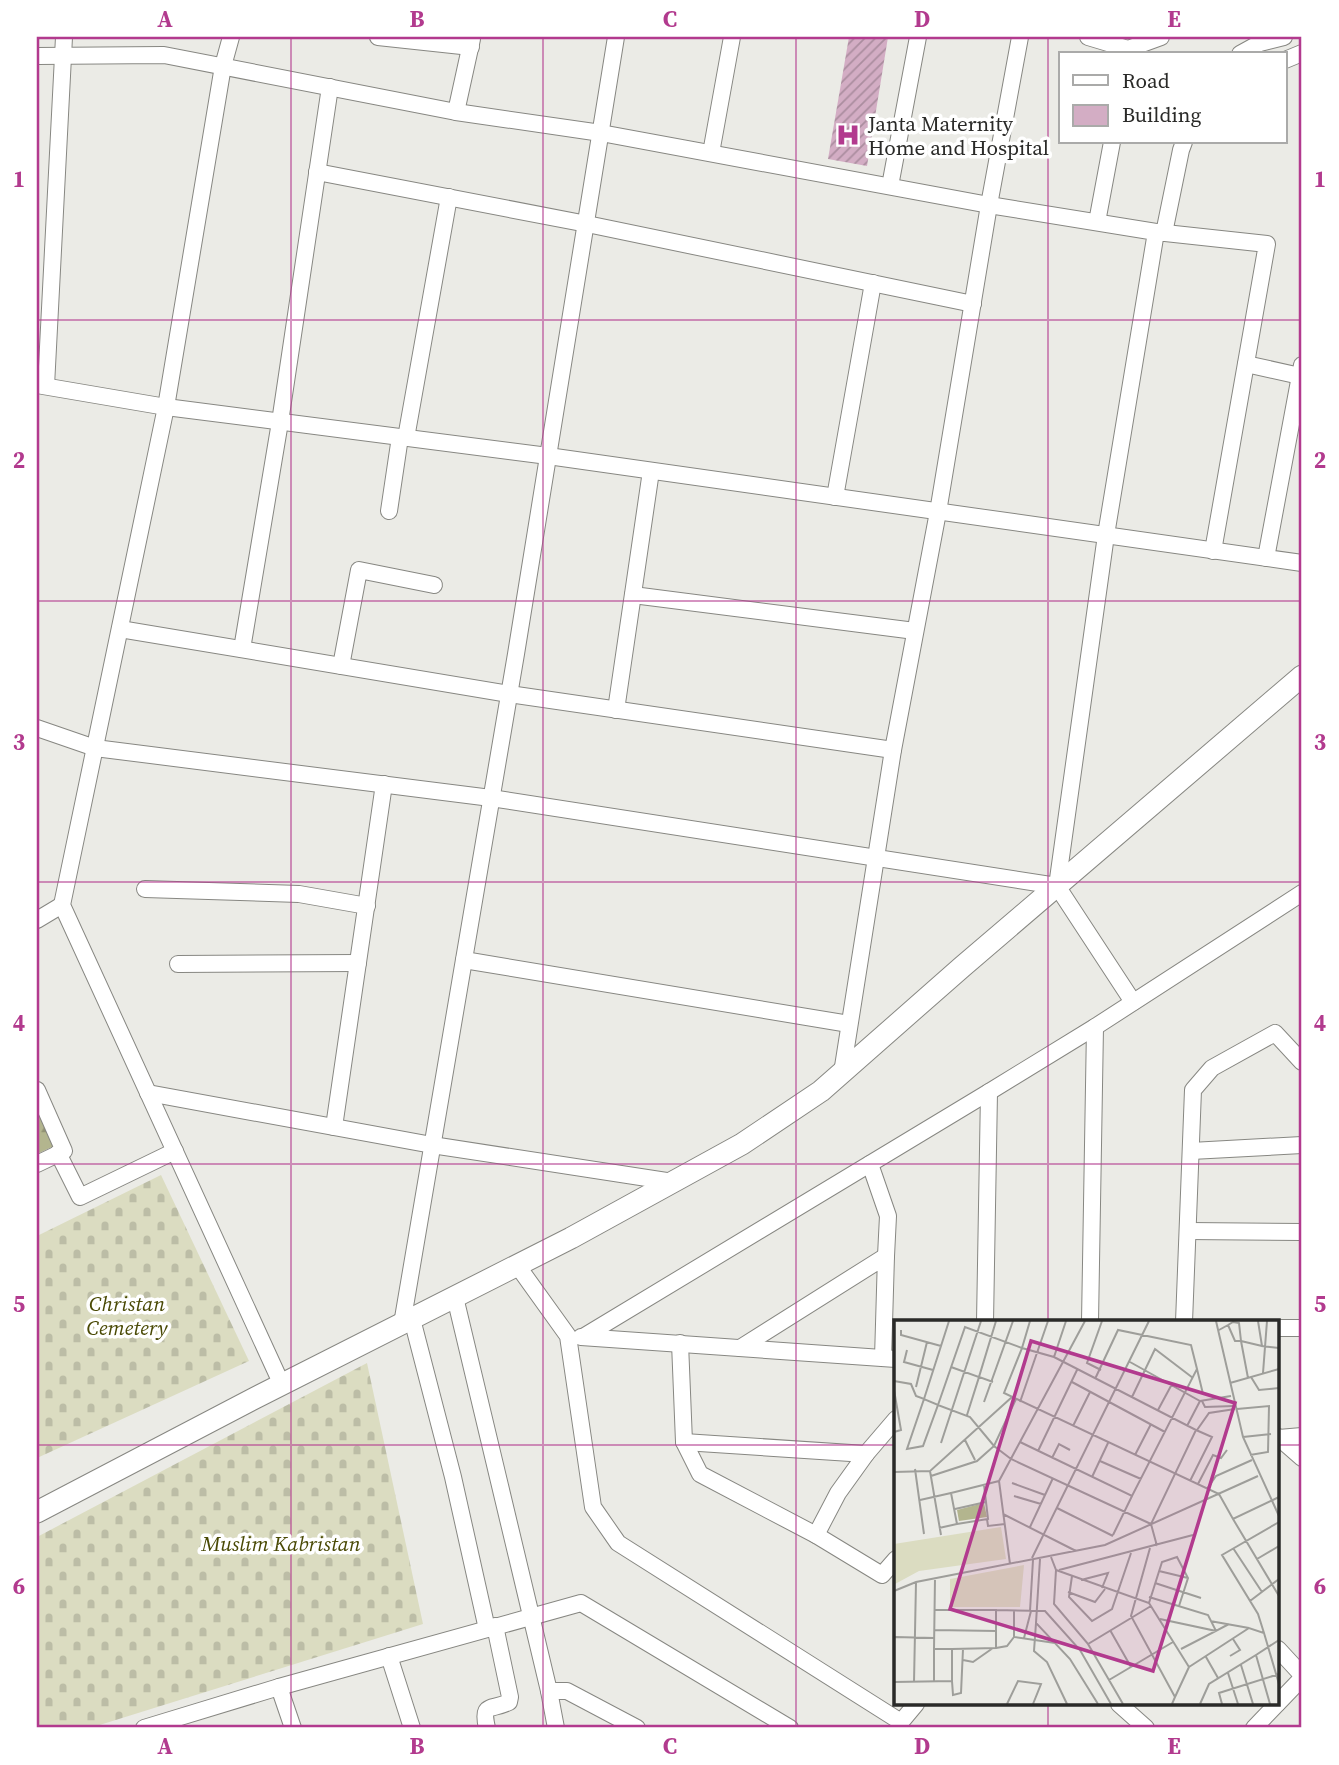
<svg xmlns="http://www.w3.org/2000/svg" width="1339" height="1765" font-family="'Source Serif 4',serif">
<style>
.forest{fill:url(#forest-firs)}
.cemetery{fill:url(#cemetery-stones)}
.building{fill:url(#building-hatch)}
.lines{fill:none;stroke-linecap:round;stroke-linejoin:round}
.minor-casing{stroke:#878782;stroke-width:18}
.major-casing{stroke:#878782;stroke-width:23}
.minor{stroke:#fff;stroke-width:16}
.major{stroke:#fff;stroke-width:21}
.grid{fill:none;stroke:#b23a8e;stroke-width:2;stroke-opacity:0.55}
.labels{text-anchor:middle;dominant-baseline:central;stroke-width:7;stroke-linejoin:round;paint-order:stroke}
.poi-label{font-size:21px;fill:#2a2a28;stroke:#fff;text-anchor:start}
.park-label{font-size:21px;font-style:italic;fill:#494904;stroke:#fff}
.inset-road{fill:none;stroke:#9e9e9a;stroke-width:2}
.view{fill:#b23a8e;fill-opacity:0.15;stroke:#b23a8e;stroke-width:3.5}
.inset-edge{fill:none;stroke:#2a2a28;stroke-width:3.5}
.neatline{fill:none;stroke:#b23a8e;stroke-width:2.5}
.grid-label{font-size:23px;text-anchor:middle;font-weight:bold;fill:#b23a8e}
</style>
<defs>
<pattern id="forest-firs" width="22" height="20" patternUnits="userSpaceOnUse" patternTransform="scale(1.75)"><rect width="22" height="20" fill="#b3b58e"/><path d="M5 1l3.5 6h-7zM16 11l3.5 6h-7z" fill="#929374"/></pattern>
<pattern id="cemetery-stones" width="16" height="16" patternUnits="userSpaceOnUse" patternTransform="scale(1.75)"><rect width="16" height="16" fill="#dbdcc1"/><path d="M2 7V4a2 2 0 0 1 4 0v3zM10 15v-3a2 2 0 0 1 4 0v3z" fill="#bcbda6"/></pattern>
<pattern id="building-hatch" width="6" height="6" patternUnits="userSpaceOnUse" patternTransform="scale(1.75)"><rect width="6" height="6" fill="#d3adc4"/><path d="M-1 1l2-2M0 6l6-6M5 7l2-2" fill="none" stroke="#ab8d9f"/></pattern>
</defs>
<rect width="100%" height="100%" fill="#ebebe6"/>
<!-- forest -->
<polygon class="forest" points="37,1107 56,1145 37,1154"/>
<!-- cemetery -->
<g class="cemetery">
<polygon points="161,1175 249,1361 37,1458 37,1236"/>
<polygon points="367,1363 423,1624 90,1728 37,1728 37,1537"/>
</g>
<!-- building -->
<polygon class="building" points="849,37 888,37 867,166 828,159"/>
<g class="lines">
<!-- minor casing -->
<g class="minor-casing">
<g id="minor">
<polyline points="231,37 223,66 166,407 62,905 282,1385"/>
<polyline points="378,37 471,47"/>
<polyline points="1088,37 1128,49 1161,37"/>
<polyline points="1240,54 1260,43 1284,37"/>
<polyline points="37,56 164,55 456,112 601,133 989,205 1156,232 1106,535 1057,886 1133,1002"/>
<polyline points="1285,60 1302,53"/>
<polyline points="456,112 472,39"/>
<polyline points="711,153 732,37"/>
<polyline points="317,172 587,224 973,304"/>
<polyline points="890,186 918,37"/>
<polyline points="1097,222 1112,142"/>
<polyline points="1156,232 1267,244 1213,551"/>
<polyline points="1164,233 1181,150 1184,142"/>
<polyline points="1246,364 1300,376"/>
<polyline points="37,385 166,407 548,456 1302,563"/>
<polyline points="46,386 64,37"/>
<polyline points="406,438 449,197"/>
<polyline points="835,497 873,283"/>
<polyline points="389,511 400,437"/>
<polyline points="1266,558 1302,365"/>
<polyline points="633,595 915,631"/>
<polyline points="120,629 509,694 893,750 938,512 989,205 1020,37"/>
<polyline points="242,649 280,422 330,87"/>
<polyline points="341,666 359,570 434,585"/>
<polyline points="616,710 651,471"/>
<polyline points="37,728 95,748 491,798 1057,886"/>
<polyline points="145,889 299,894 367,906"/>
<polyline points="37,920 62,905"/>
<polyline points="464,960 849,1024"/>
<polyline points="178,964 358,963"/>
<polyline points="842,1073 893,750"/>
<polyline points="37,1090 64,1151 37,1164"/>
<polyline points="148,1093 432,1145 673,1182"/>
<polyline points="334,1127 384,784"/>
<polyline points="1191,1151 1302,1145"/>
<polyline points="58,1153 80,1197 175,1151"/>
<polyline points="870,1164 888,1216 886,1256"/>
<polyline points="1188,1231 1302,1232"/>
<polyline points="517,1265 568,1336 593,1507 618,1543 901,1722 916,1704"/>
<polyline points="455,1297 549,1691 567,1691 637,1728"/>
<polyline points="412,1319 453,1477 487,1629"/>
<polyline points="985,1322 989,1092"/>
<polyline points="1090,1322 1095,1027"/>
<polyline points="1184,1322 1193,1090 1212,1068 1275,1033 1302,1062"/>
<polyline points="402,1324 516,654 616,37"/>
<polyline points="1278,1328 1302,1328"/>
<polyline points="581,1337 896,1359"/>
<polyline points="583,1337 989,1092 1095,1027 1302,893"/>
<polyline points="680,1343 684,1442 700,1474 816,1535 882,1575 896,1559"/>
<polyline points="740,1348 886,1256 883,1358"/>
<polyline points="1278,1437 1302,1458"/>
<polyline points="1279,1438 1302,1436"/>
<polyline points="684,1442 866,1454 896,1419"/>
<polyline points="816,1535 838,1493 866,1454"/>
<polyline points="1278,1649 1302,1675"/>
<polyline points="389,1656 412,1728"/>
<polyline points="279,1687 581,1603 790,1728"/>
<polyline points="549,1691 556,1728"/>
<polyline points="1278,1703 1302,1678"/>
<polyline points="1119,1704 1146,1728"/>
<polyline points="144,1728 279,1687 293,1728"/>
<path d="M487 1728C481 1702 491 1711 509 1702L510 1697 495 1626"/>
<polyline points="1254,1728 1277,1704"/>
</g>
</g>
<!-- major casing -->
<g class="major-casing">
<polyline id="major" points="37,1512 255,1398 571,1238 742,1144 821,1091 962,967 1302,676"/>
</g>
<!-- minor -->
<use href="#minor" class="minor"/>
<!-- major -->
<use href="#major" class="major"/>
</g>
<!-- grid -->
<path class="grid" d="M291 37V1728M543 37V1728M796 37V1728M1048 37V1322M37 320H1302M37 601H1302M37 882H1302M37 1164H1302M37 1445H896M1278 1445H1302M1048 1704V1728"/>
<!-- icons -->
<defs>
<g id="hospital-bare" transform="scale(1.89)"><path d="M-5-5h3v3.5h4V-5h3V5h-3V1.5h-4V5h-3Z" fill="#b23a8e" stroke="#fff" stroke-width="2.5" paint-order="stroke"/></g>
</defs>
<g fill-rule="evenodd">
<use href="#hospital-bare" x="848" y="135"/>
</g>
<g class="labels">
<!-- poi labels -->
<g class="poi-label">
<text x="868" y="123">Janta Maternity<tspan x="868" dy="24">Home and Hospital</tspan></text>
</g>
<!-- park labels -->
<g class="park-label">
<text x="127" y="1303">Christan<tspan x="127" dy="24">Cemetery</tspan></text>
<text x="281" y="1543">Muslim Kabristan</text>
</g>
</g>
<!-- overview -->
<g transform="translate(894 1320)">
<rect width="385" height="385" fill="#ebebe6"/>
<path d="M90 183 93 197 65 201 63 190Z" fill="#b3b58e"/>
<path d="M107 207 112 239 25 251 1 264 0 224ZM130 245 126 287H56V259Z" fill="#dbdcc1"/>
<path class="inset-road" d="M136 1 128 28 160 37 302 110 257 204 263 226M322 1 349 117 385 196M364 1 368 26 385 28M7 10V15L47 26M325 10 334 5 339 2 345 3 347 21H341L334 5M347 21 354 58M347 21 368 26M13 30 10 42 39 50M160 37 172 1M236 42 306 81 337 76M57 47 85 57 73 95M303 49 309 74M207 50 193 43 208 1M369 53 373 1M357 57 365 70 385 68M0 61 17 64 22 76 30 79 55 1M99 62 85 57 102 1M178 62 271 112M336 63 385 49M22 67 33 22M0 70 7 110 0 112M238 77 261 29 299 58M308 81 311 87 340 86M90 82 119 1M126 82 154 1M343 89 375 86 374 132 356 135M264 90 278 64M179 106 196 72M293 106 306 81M303 110 315 93 341 89M349 117 377 114M71 120 81 140M126 122 238 176 303 49 297 25 224 10 201 59M47 123 87 1M144 131 183 50M241 135 257 104M158 138 165 124 176 130M206 141 247 159M21 149 30 214M0 152 36 151M37 156 83 141 100 126 122 79M198 157 214 123M296 161 318 117 302 110M118 163 151 175M304 164 319 135 327 138 333 130M313 169 322 156 358 140M120 176 147 184M26 180 57 173M163 188 219 216M61 189 92 182M109 194 182 231M93 199 94 206 111 204M339 199 385 276M63 204 94 199 90 165M257 204 117 139 100 126 76 97 44 85 29 126 13 129 30 79 44 85 71 7 128 28 110 73 325 174 339 199 385 177M136 207 159 158M45 208 63 204 57 173 105 161M47 215 36 151 118 77M219 215 238 176M256 228 237 296 281 377 278 384M339 228 368 272M157 237 162 250 160 284 194 324 257 286M138 238 255 1M146 239 142 303 176 339 204 384M363 239 385 226M116 244 105 161 191 1M162 250 255 283 295 347 281 377M165 250 299 215M265 251 294 258M178 256 175 277 198 301 218 289 237 233M187 260 214 253 208 268M261 263 307 278M0 271 22 262 211 225 364 156M174 272 201 282 211 269M255 277 314 295 322 311 335 304M356 281 385 259M255 283 268 242 283 237 294 258 285 286M102 290 151 291 186 330 217 384M120 290V317L161 323M136 291 139 240M266 299 322 311 287 329M316 301 355 308M142 303 140 331 153 342 173 384M40 310 102 311V290H40M216 310 237 347M370 313 364 294 328 235 385 202M1 317 40 318M130 318 137 291M194 324 229 384M102 328 113 326 120 317M58 329 102 328V311M362 335 385 320M336 336 346 330 339 319M312 337 324 358M69 340 79 342 99 328M347 345 359 384M295 347 355 308 370 313 385 364M0 353V271M334 353 344 384M215 360 279 322M58 361 59 375 67 373 69 329M0 362 58 361V329H40L41 258M20 362 22 262M40 362V329M113 384 124 361 147 364 139 384M306 384 315 364 362 335 376 384M328 384 325 373 385 354"/>
<path class="view" d="M137 21 341 83 259 351 56 289Z"/>
<rect width="385" height="385" class="inset-edge"/>
</g>
<!-- border -->
<rect width="1339" height="1765" fill="none" stroke="#ffffff" stroke-width="77"/>
<!-- legend -->
<rect x="1059" y="52" width="228" height="91" fill="#ffffff" stroke="#aaaaa9" stroke-width="2"/>
<rect x="1073" y="75" width="35" height="10" fill="#ffffff" stroke="#aaaaa9" stroke-width="2"/>
<text x="1122" y="88" font-size="21" fill="#2a2a28">Road</text>
<rect x="1073" y="105" width="35" height="21" fill="#d3adc4" stroke="#aaaaa9" stroke-width="2"/>
<text x="1122" y="122" font-size="21" fill="#2a2a28">Building</text>
<rect x="38" y="38" width="1262" height="1688" class="neatline"/>
<g class="grid-label">
<text x="165" y="27">A</text>
<text x="417" y="27">B</text>
<text x="670" y="27">C</text>
<text x="922" y="27">D</text>
<text x="1174" y="27">E</text>
<text x="19" y="187">1</text>
<text x="1320" y="187">1</text>
<text x="19" y="468">2</text>
<text x="1320" y="468">2</text>
<text x="19" y="750">3</text>
<text x="1320" y="750">3</text>
<text x="19" y="1031">4</text>
<text x="1320" y="1031">4</text>
<text x="19" y="1312">5</text>
<text x="1320" y="1312">5</text>
<text x="19" y="1594">6</text>
<text x="1320" y="1594">6</text>
<text x="165" y="1754">A</text>
<text x="417" y="1754">B</text>
<text x="670" y="1754">C</text>
<text x="922" y="1754">D</text>
<text x="1174" y="1754">E</text>
</g>
</svg>
